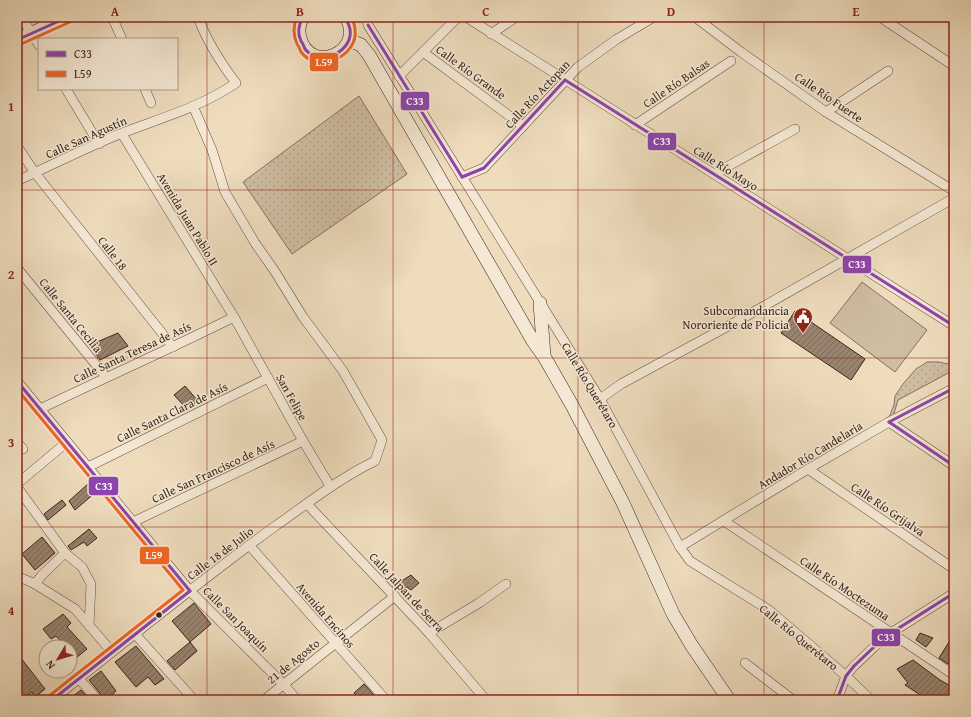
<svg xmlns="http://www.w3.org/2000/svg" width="971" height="717" font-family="'Gentium Book Plus',serif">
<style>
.grass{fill:#cfbda2;stroke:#84705f}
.park{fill:url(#park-dots);stroke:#84705f}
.building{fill:url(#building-hatch);stroke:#3a241c}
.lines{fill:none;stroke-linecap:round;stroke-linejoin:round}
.street-casing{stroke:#675244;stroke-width:10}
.secondary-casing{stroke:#3a241c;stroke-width:14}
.street{stroke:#f4e8d4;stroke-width:9}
.secondary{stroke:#f4e8d4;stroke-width:13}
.bus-1-casing{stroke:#f4e8d4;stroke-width:6}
.bus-2-casing{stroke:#f4e8d4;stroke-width:6}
.bus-1{stroke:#8e44ad;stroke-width:3}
.bus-2{stroke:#f26522;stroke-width:3}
.grid{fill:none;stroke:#8f2418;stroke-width:1;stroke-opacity:0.55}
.bus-dot{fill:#3a241c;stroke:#f4e8d4;stroke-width:1.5}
.labels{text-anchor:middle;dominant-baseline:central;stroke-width:3;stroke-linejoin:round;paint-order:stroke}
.street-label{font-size:12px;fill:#3a241c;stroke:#f4e8d4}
.poi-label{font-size:12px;fill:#3a241c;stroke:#f4e8d4;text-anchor:end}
.line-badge{stroke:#f4e8d4;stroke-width:1.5}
.badge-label{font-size:11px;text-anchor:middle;font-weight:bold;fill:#fff}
.neatline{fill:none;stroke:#8f2418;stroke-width:1.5}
.grid-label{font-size:13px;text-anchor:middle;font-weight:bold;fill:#8f2418}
</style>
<defs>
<pattern id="park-dots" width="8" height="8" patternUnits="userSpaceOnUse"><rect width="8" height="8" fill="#cfbda2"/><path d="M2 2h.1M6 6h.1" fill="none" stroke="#b2a28b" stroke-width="1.8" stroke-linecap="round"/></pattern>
<pattern id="building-hatch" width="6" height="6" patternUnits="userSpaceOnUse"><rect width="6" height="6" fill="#988470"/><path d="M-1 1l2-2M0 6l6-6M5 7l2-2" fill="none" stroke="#7d6c5b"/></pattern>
</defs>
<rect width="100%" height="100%" fill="#eedcbd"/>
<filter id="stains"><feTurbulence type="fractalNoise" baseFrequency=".005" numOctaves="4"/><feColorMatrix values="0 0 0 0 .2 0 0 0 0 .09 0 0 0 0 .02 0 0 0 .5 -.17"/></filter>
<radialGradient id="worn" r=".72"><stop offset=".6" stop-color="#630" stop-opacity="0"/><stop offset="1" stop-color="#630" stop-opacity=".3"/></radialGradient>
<!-- grass -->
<polygon class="grass" points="862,282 927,330 895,372 830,323"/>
<!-- park -->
<g class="park">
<polygon points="359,96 407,174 292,254 243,182"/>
<polygon points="954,357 954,370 898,400 893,417 888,420 894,405 895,396 903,384 916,369 927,362 939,362 947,364"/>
</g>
<!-- building -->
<g class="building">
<polygon points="795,311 865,359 851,380 781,333"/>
<polygon points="118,333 128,346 100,360 90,345"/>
<polygon points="185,386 198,401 187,409 174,395"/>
<polygon points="89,483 96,492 75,510 69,501"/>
<polygon points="62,500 66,505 48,520 44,514"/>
<polygon points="89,529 97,538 87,546 84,542 71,550 68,546"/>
<polygon points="42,537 55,553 35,570 22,554"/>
<polygon points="411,575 419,583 411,590 407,587 402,590 397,584"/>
<polygon points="194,603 211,624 190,642 172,621"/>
<polygon points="63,614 71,623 67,627 87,649 76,658 70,651 70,647 66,647 56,636 51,639 43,629"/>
<polygon points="920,633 933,638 926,647 916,640"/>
<polygon points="954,634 954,654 948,664 939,658"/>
<polygon points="190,642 197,651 175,670 167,661"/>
<polygon points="136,646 164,679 155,685 148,677 136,687 115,662"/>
<polygon points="17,653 45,689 35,697 32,692 22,700 17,700"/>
<polygon points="913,660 940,680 954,688 954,700 928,700 905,685 908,683 897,669"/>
<polygon points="101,671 116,691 106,700 104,700 102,696 89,680"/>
<polygon points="364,684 374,695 368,700 362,700 361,696 358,698 354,693"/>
<polygon points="81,690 90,700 68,700"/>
</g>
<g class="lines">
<!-- street casing -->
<g class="street-casing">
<g id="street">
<polyline points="21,17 39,45"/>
<polyline points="112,17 122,39"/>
<polyline points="366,17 368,25 600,399 680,547 690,561 769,610 846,676 871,700"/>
<polyline points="466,17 954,326"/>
<polyline points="695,17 741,52 826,112 954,191"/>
<polyline points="880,17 954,66"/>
<polyline points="491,34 516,17"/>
<polyline points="423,52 523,126"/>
<polyline points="399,76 458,17"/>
<polyline points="66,89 99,144"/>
<polyline points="145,89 151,103"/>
<polyline points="826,112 888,71"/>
<polyline points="635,125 731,61"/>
<polyline points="122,134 234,317 303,441 330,486"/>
<polyline points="17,146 35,173 173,347"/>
<polyline points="714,174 795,129"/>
<polyline points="462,177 484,168 578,67 617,39 654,17"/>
<path d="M17 181C52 165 87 147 122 133 161 118 201 107 236 83 220 62 207 42 198 17"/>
<polyline points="17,268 106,377"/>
<polyline points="17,381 190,591 284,685 297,700"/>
<polyline points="600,399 621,384 743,318 954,198"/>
<path d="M40 409C104 378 170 349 234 317"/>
<polyline points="889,422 954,466"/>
<polyline points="17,442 23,449"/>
<polyline points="88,467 268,378"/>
<polyline points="808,469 954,569"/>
<polyline points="17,484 67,442"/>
<polyline points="17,487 65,553 82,567 91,584 89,626"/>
<polyline points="307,504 429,633 486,700"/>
<polyline points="724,521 954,675"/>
<polyline points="133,522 303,441"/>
<polyline points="249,545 386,700"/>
<polyline points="680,547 808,469 889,422 954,388"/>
<polyline points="17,576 35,584 75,609 112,652"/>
<polyline points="35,584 42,575 65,553"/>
<polyline points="429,633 479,603 506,584"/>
<polyline points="135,634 194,700"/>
<polyline points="745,663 793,700"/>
<polyline points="79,679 98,700"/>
<path d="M52 700C125 642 198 582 274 527 307 504 338 479 375 461L382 440 343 371 303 317 274 270 255 243 225 192 212 150 193 106"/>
<polyline points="264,700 395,596"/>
<polyline points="837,700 846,676 854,666 874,647 891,633 954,593"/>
</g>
</g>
<!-- secondary casing -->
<g class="secondary-casing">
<g id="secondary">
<path d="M303 17C299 23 298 31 300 38 310 76 367 52 346 17"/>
<polyline points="17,40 68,17"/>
<polyline points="349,40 361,45 369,55 533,341 545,358 573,407 623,503 673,614 692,646 729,700"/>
<polyline points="540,303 544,356"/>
</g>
</g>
<!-- street -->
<use href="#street" class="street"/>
<!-- secondary -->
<use href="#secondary" class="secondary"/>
<!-- bus-1 casing -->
<g class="bus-1-casing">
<g id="bus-1">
<path d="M303 17C299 24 297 33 301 41 303 43 304 47 305 49 320 68 354 51 350 29 349 25 347 21 346 17"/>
<polyline points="368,25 462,177"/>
<polyline points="17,40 68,17"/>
<polyline points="565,80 954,326"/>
<polyline points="462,177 484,168 565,80"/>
<polyline points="17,381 190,591"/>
<polyline points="889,422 954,466"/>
<polyline points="889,422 954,388"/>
<polyline points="52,700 190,591"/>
<polyline points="837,700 846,676 854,666 874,647 891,633 954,593"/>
</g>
</g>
<!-- bus-2 casing -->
<g class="bus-2-casing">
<g id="bus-2">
<path d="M297 17C293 26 293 35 297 44 299 46 300 50 301 52 318 75 359 56 355 29 355 25 353 21 351 17"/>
<polyline points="19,45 70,22"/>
<polyline points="17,389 183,590 49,696"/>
</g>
</g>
<!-- bus-1 -->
<use href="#bus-1" class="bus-1"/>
<!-- bus-2 -->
<use href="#bus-2" class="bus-2"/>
</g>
<!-- grid -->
<path class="grid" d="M207 17V700M393 17V700M578 17V700M764 17V700M17 190H954M17 358H954M17 527H954"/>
<!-- icons -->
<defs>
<g id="civic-pin" transform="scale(1)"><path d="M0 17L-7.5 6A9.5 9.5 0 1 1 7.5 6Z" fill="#8f2418" stroke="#f4e8d4"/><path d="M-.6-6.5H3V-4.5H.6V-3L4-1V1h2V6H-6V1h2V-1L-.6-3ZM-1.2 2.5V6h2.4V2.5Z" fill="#fff"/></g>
</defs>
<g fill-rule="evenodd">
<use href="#civic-pin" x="803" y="317"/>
</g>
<!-- markers -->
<circle class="bus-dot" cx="159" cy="615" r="3.5"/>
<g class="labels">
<!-- street labels -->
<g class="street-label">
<text transform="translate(471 72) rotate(36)">Calle Río Grande</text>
<text transform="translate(676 83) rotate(-34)">Calle Río Balsas</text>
<text transform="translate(537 94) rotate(-47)">Calle Río Actopan</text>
<text transform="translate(829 97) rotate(34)">Calle Río Fuerte</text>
<text transform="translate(86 137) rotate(-24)">Calle San Agustín</text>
<text transform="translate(726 168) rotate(32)">Calle Río Mayo</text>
<text transform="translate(188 219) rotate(59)">Avenida Juan Pablo II</text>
<text transform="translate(113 253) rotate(52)">Calle 18</text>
<text transform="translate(71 315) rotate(51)">Calle Santa Cecilia</text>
<text transform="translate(132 352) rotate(-25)">Calle Santa Teresa de Asís</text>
<text transform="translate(590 385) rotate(59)">Calle Río Querétaro</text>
<text transform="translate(292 397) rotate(61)">San Felipe</text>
<text transform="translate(172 412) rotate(-26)">Calle Santa Clara de Asís</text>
<text transform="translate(810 455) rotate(-31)">Andador Río Candelaria</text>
<text transform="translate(213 471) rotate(-25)">Calle San Francisco de Asís</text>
<text transform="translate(888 509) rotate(34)">Calle Río Grijalva</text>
<text transform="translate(220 553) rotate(-37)">Calle 18 de Julio</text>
<text transform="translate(845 588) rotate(34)">Calle Río Moctezuma</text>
<text transform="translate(407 592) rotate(47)">Calle Jalpan de Serra</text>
<text transform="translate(326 615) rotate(49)">Avenida Encinos</text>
<text transform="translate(236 619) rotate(45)">Calle San Joaquín</text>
<text transform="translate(799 637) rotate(39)">Calle Río Querétaro</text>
<text transform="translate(293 661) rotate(-39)">21 de Agosto</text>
</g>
<!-- poi labels -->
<g class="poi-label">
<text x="789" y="310">Subcomandancia<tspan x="789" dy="14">Nororiente de Policia</tspan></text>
</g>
</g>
<g class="line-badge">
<rect x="309" y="52" width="30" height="20" rx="4" fill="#f26522"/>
<rect x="400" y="91" width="30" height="20" rx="4" fill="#8e44ad"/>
<rect x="647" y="132" width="30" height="19" rx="4" fill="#8e44ad"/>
<rect x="842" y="255" width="30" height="19" rx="4" fill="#8e44ad"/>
<rect x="88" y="476" width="31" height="20" rx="4" fill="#8e44ad"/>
<rect x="139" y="546" width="31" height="19" rx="4" fill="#f26522"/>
<rect x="871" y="628" width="30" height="19" rx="4" fill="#8e44ad"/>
</g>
<g class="badge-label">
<text x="324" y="66">L59</text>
<text x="415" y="105">C33</text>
<text x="662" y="145">C33</text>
<text x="857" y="268">C33</text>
<text x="104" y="490">C33</text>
<text x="154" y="559">L59</text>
<text x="886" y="641">C33</text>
</g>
<!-- margin -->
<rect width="971" height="717" fill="none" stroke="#eedcbd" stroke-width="44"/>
<!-- legend -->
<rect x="38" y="38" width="140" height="52" fill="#f4e8d4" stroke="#aa9a8a"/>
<rect x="46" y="51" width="20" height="6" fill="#8e44ad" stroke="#aa9a8a"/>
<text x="74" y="58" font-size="12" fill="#3a241c">C33</text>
<rect x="46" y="71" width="20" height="6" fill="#f26522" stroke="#aa9a8a"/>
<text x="74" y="78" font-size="12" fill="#3a241c">L59</text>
<!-- north arrow -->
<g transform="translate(58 659) rotate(232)"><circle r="19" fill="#f4e8d4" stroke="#aa9a8a"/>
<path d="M0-3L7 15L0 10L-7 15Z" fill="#8f2418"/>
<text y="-6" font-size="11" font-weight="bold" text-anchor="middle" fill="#3a241c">N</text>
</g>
<rect x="22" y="22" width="927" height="673" class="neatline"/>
<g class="grid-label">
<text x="115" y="16">A</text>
<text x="300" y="16">B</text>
<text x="486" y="16">C</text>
<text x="671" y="16">D</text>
<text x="856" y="16">E</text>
<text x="11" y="111">1</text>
<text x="11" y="279">2</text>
<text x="11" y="447">3</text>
<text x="11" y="615">4</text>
</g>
<rect width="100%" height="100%" filter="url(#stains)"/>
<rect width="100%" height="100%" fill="url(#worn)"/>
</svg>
